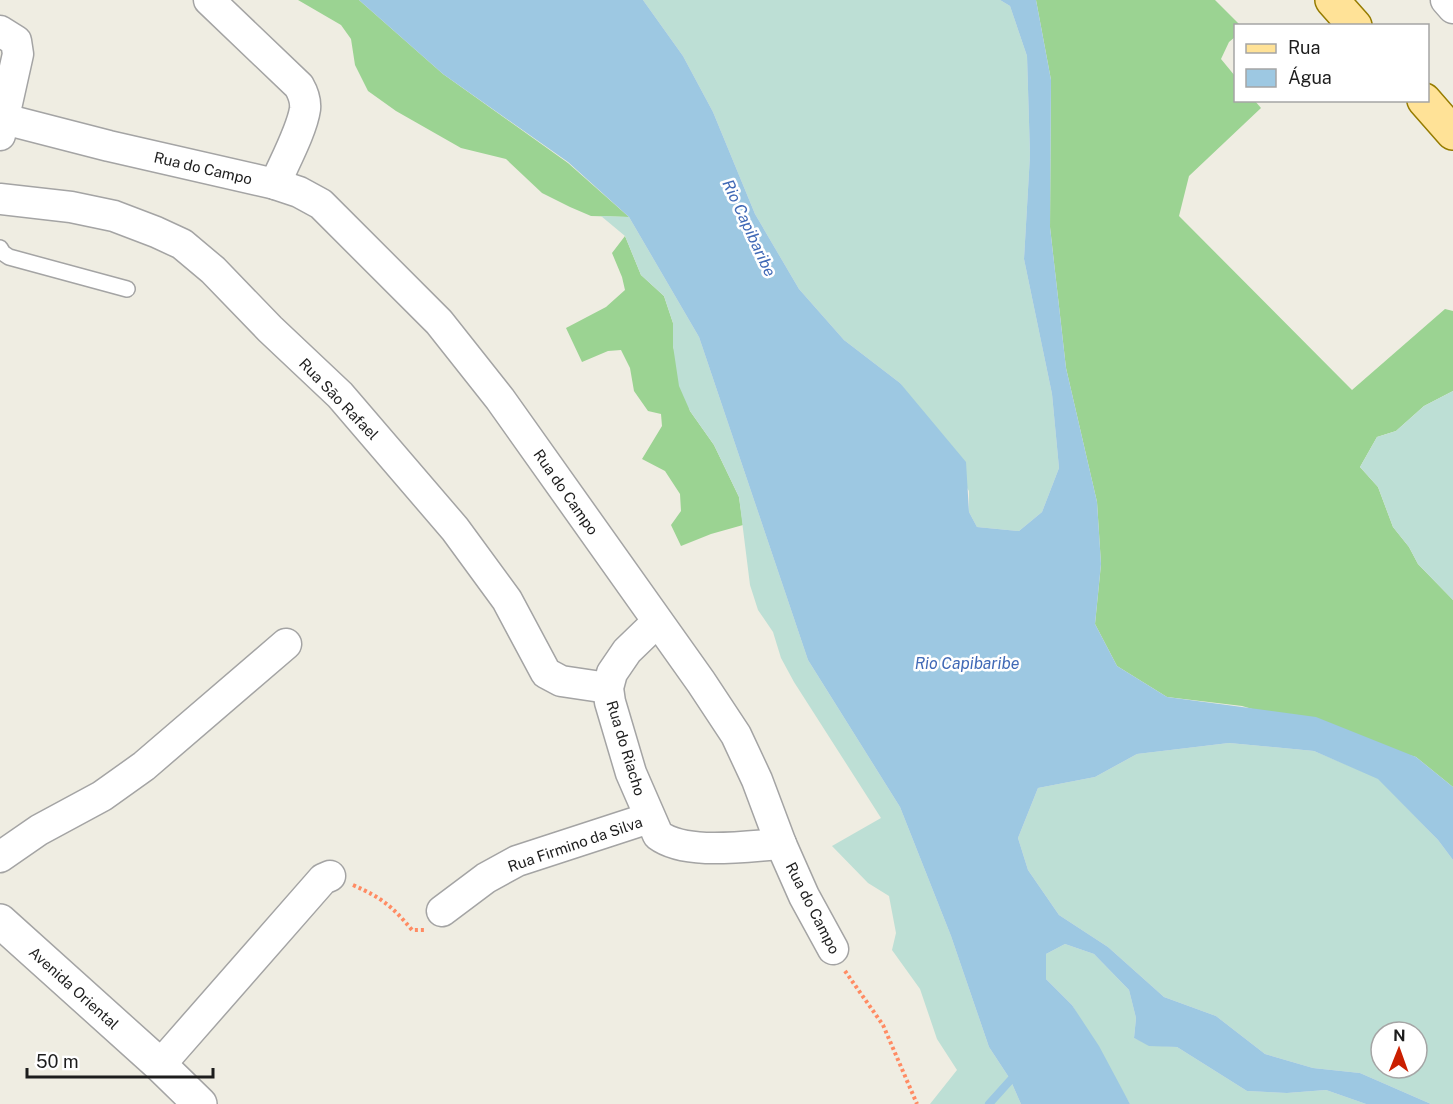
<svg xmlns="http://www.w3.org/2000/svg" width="1453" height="1104" font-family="'Public Sans',sans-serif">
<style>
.forest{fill:#9bd392}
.wetland{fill:#bddfd5;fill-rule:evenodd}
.water{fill:#9dc8e2}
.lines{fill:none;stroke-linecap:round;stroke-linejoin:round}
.stream{stroke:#9dc8e2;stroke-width:8}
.service-casing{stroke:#a4a4a4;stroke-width:18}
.minor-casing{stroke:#a4a4a4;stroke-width:33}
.tertiary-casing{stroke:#a4a4a4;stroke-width:36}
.primary-casing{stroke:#967c00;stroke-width:36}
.path{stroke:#ff8b63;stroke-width:4;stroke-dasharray:3 3;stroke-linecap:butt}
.service{stroke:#fff;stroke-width:15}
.minor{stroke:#fff;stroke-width:30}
.tertiary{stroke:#fff;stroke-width:33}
.primary{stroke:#ffe297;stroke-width:33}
.labels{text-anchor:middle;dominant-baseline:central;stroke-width:5;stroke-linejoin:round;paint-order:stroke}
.street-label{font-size:15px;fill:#1d1d1d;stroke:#fff}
.water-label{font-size:16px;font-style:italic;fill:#4069b6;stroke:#fff}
</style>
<rect width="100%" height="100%" fill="#efede2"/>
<!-- forest -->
<g class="forest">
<polygon points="298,0 359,0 443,74 568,163 629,217 591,216 570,207 542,193 506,159 461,148 396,111 368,91 355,65 351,39 341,25"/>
<polygon points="1036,0 1215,0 1240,25 1236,26 1235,37 1229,42 1221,59 1235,76 1236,100 1255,101 1261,108 1189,176 1179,216 1352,390 1445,309 1453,311 1453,391 1424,406 1396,431 1377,437 1360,467 1378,487 1393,527 1409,547 1418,564 1453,600 1453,787 1416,757 1242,706 1167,697 1117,666 1095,624 1101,564 1097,502 1066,368 1050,227 1051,80"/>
<polygon points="625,236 641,275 664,296 673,323 673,346 690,411 714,445 739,497 743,525 711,534 681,546 671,525 681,511 680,494 665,471 642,459 662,426 661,414 648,411 634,391 630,368 621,350 608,351 582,362 566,328 606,307 625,290 622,277 612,253"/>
</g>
<!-- wetland -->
<g class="wetland">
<polygon points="643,0 1000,0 1010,6 1027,56 1030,155 1024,259 1052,394 1059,468 1042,512 1019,531 977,527 969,512 969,491 900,383 844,340 799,289 755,214 713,112 683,56"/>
<polygon points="601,216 629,217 699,337 808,660 900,807 951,936 989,1047 1010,1079 1021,1104 930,1104 957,1070 937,1039 920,989 892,950 896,933 889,896 868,883 832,846 881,818 794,682 781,658 773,632 758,610 750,585 739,497 714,445 690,411 679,386 673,346 673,323 664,296 641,275 625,236"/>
<polygon points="1453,391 1453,600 1418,564 1409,547 1393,527 1378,487 1360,467 1377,437 1396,431 1424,406"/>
<path d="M1229 743 1314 751 1378 778 1438 840 1453 860V1104H1431L1360 1073 1313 1068 1265 1054 1216 1016 1164 997 1108 947 1059 915 1028 870 1018 838 1038 788 1095 777 1137 754ZM1381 1032H1417V1068H1381Z"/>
<polygon points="1065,944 1094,954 1129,990 1136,1018 1134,1038 1149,1045 1177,1047 1247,1091 1287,1093 1326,1090 1366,1104 1130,1104 1072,1005 1046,979 1046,954"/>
</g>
<!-- water -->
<polygon class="water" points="359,0 643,0 683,56 713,112 755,214 799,289 844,340 900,383 966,462 969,512 977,527 1019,531 1042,512 1059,468 1052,394 1024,259 1030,155 1027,56 1010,6 1000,0 1036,0 1051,80 1050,227 1066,368 1097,502 1101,564 1095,624 1117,666 1167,697 1316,717 1416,757 1453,787 1453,860 1438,840 1378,779 1314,751 1229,743 1137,754 1095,777 1038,788 1018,838 1028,870 1059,915 1108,947 1164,997 1216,1016 1265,1054 1313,1068 1360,1073 1431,1104 1366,1104 1326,1090 1287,1093 1247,1091 1177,1047 1149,1046 1134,1038 1136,1018 1129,990 1094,954 1065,944 1046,954 1046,979 1072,1005 1099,1046 1130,1104 1021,1104 1010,1079 989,1047 951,936 900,807 808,660 699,337 629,217 568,162 443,74"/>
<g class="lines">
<!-- stream -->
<polyline class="stream" points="989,1104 1016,1074"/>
<!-- service casing -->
<g class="service-casing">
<polyline id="service" points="0,248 3,253 9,257 127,289"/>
</g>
<!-- minor casing -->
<g class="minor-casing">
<g id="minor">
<path d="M209 0 299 86C303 93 306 100 305 109 302 130 284 163 275 184"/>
<polyline points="1446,0 1453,8"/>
<polyline points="0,31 16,41 18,54 0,135"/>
<polyline points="4,119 109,146 275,184 299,192 321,204 439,322 500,399 701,682 736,735 757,780 781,844 804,896 833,949"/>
<polyline points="0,199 71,207 114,216 156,232 182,244 213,270 270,329 340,395 455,529 507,600 546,673 561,681 608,688"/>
<path d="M657 622 627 651 612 673 608 688 610 702 631 773 658 835C686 856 747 846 781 844"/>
<polyline points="0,857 39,830 102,796 144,766 286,644"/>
<polyline points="442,911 486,878 517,861 649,818"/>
<polyline points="160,1065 323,879 330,876"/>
</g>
</g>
<!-- tertiary casing -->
<g class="tertiary-casing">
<polyline id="tertiary" points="0,921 160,1065 200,1104"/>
</g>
<!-- primary casing -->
<g class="primary-casing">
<g id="primary">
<polyline points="1332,0 1355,26"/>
<polyline points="1424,100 1453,133"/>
</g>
</g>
<!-- path -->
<g class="path">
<path d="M353 885C382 898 392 906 412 930H425"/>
<polyline points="845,971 883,1025 917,1104"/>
</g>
<!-- service -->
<use href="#service" class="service"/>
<!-- minor -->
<use href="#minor" class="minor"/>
<!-- tertiary -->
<use href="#tertiary" class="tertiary"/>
<!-- primary -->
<use href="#primary" class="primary"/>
</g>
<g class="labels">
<!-- street labels -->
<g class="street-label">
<text transform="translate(203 168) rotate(13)">Rua do Campo</text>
<text transform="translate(339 399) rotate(46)">Rua São Rafael</text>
<text transform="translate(566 492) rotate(55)">Rua do Campo</text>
<text transform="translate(626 748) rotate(73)">Rua do Riacho</text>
<text transform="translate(575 844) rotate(-19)">Rua Firmino da Silva</text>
<text transform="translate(813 908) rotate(63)">Rua do Campo</text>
<text transform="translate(74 988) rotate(42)">Avenida Oriental</text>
</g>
<!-- water labels -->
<g class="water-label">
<text transform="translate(749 228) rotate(65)">Rio Capibaribe</text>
<text x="967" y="663">Rio Capibaribe</text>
</g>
</g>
<!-- legend -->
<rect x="1234" y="24" width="195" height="78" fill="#ffffff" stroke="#a5a5a5" stroke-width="1.5"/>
<rect x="1246" y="44" width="30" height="9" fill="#ffe297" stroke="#a5a5a5" stroke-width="1.5"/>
<text x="1288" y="54" font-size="18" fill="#1d1d1d">Rua</text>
<rect x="1246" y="69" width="30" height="18" fill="#9dc8e2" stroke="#a5a5a5" stroke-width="1.5"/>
<text x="1288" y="84" font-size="18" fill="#1d1d1d">Água</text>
<!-- north arrow -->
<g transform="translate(1399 1050) rotate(1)"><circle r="28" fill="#ffffff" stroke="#a5a5a5" stroke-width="1.5"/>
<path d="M0-4.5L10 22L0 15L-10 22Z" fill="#ca1f00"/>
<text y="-9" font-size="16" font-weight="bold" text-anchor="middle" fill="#1d1d1d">N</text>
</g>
<!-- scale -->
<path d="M27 1068v9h186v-9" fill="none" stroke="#1d1d1d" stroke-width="3"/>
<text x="36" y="1068" font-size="18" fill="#1d1d1d" stroke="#ffffff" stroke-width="4.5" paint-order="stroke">50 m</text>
</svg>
